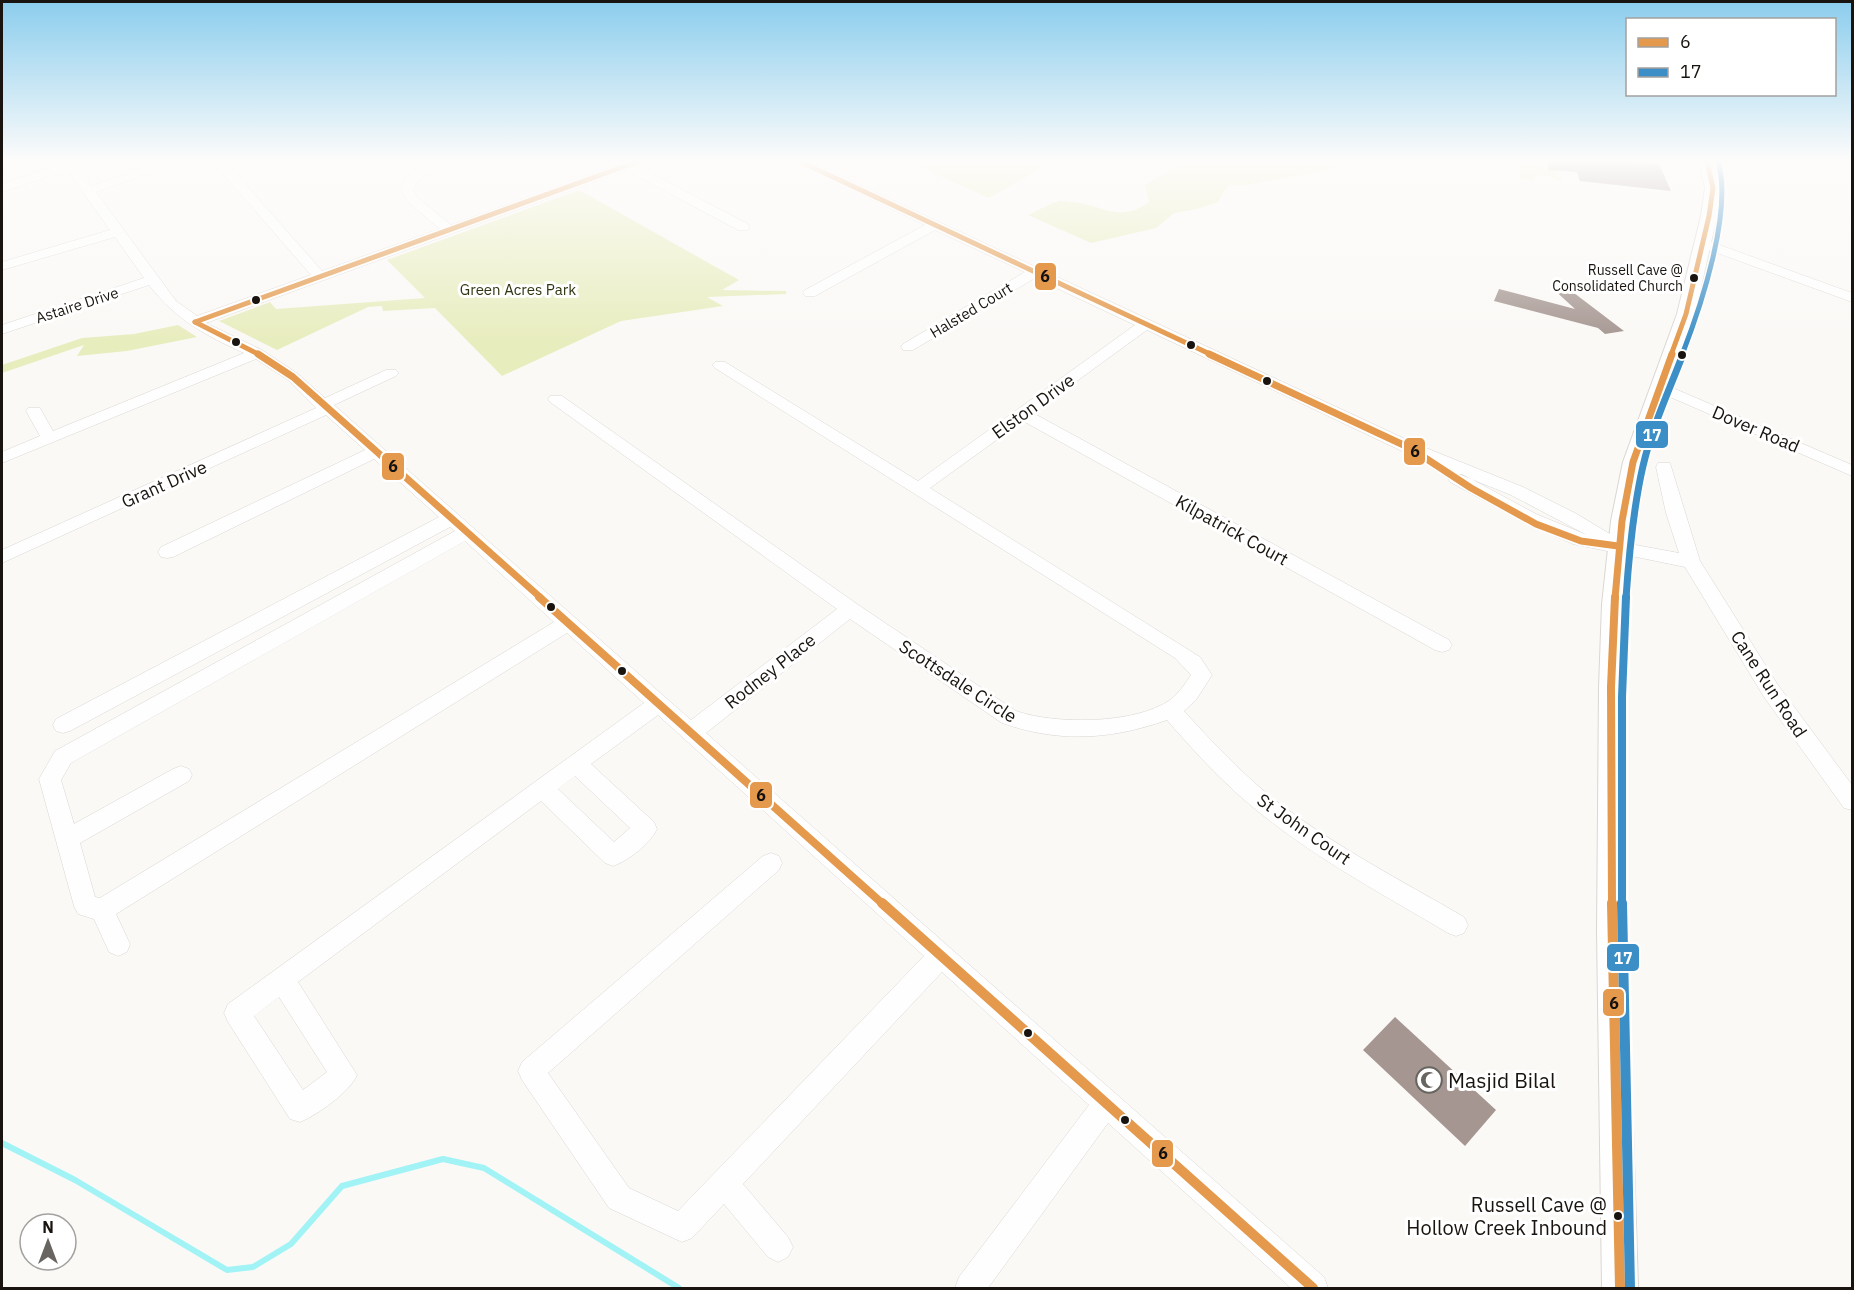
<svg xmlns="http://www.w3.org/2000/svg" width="1854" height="1290" font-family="'IBM Plex Sans',sans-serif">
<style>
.green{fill:#e8edbe}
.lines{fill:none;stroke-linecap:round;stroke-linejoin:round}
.stream{stroke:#a1f3f5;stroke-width:6}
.building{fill:#a59691}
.minor-casing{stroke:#dad6d2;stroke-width:1}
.major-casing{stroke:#dad6d2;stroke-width:2}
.minor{fill:#fefefe;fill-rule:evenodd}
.major{fill:#fefefe;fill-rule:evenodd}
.bus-1-far3-casing{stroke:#fff;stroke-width:8}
.bus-1-far2-casing{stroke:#fff;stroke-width:10}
.bus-1-far1-casing{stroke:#fff;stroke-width:13}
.bus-1-casing{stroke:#fff;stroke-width:15}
.bus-2-far3-casing{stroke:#fff;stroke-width:8}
.bus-2-far2-casing{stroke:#fff;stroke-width:10}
.bus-2-far1-casing{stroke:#fff;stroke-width:13}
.bus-2-casing{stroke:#fff;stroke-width:15}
.bus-1-far3{stroke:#e4994c;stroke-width:5}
.bus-1-far2{stroke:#e4994c;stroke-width:7}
.bus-1-far1{stroke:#e4994c;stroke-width:8}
.bus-1{stroke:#e4994c;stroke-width:10}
.bus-2-far3{stroke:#3c8fc6;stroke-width:5}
.bus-2-far2{stroke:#3c8fc6;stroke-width:7}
.bus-2-far1{stroke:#3c8fc6;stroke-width:8}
.bus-2{stroke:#3c8fc6;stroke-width:10}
.bus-dot{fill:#19140f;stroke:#fff;stroke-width:2}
.labels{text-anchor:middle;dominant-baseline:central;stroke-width:6;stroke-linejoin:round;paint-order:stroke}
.far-bus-label{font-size:14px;fill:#19140f;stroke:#fff;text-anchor:end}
.far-park-label{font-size:15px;fill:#313511;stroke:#fff}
.far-street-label{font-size:15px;fill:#19140f;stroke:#fff}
.street-label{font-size:18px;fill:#19140f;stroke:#fff}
.near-bus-label{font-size:20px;fill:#19140f;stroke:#fff;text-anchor:end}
.near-poi-label{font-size:21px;fill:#19140f;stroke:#fff;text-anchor:start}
.line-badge{stroke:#fff;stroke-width:2}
.badge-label{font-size:16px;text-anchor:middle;font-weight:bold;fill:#fff}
.pale-badge-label{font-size:16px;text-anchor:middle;font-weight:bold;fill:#111}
</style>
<rect width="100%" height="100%" fill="#fbf9f6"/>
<!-- green -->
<g class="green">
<polygon points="905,161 1054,161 989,198"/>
<path d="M1187 161H1407L1412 166H1338L1334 169 1246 185H1228L1218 202 1197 209 1174 213 1156 228 1091 243 1028 215C1038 211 1048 204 1059 201 1063 200 1068 202 1073 202 1105 205 1117 224 1149 202L1145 185Z"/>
<polygon points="1518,161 1555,161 1556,175 1563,182 1551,177 1537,175 1533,180 1520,178"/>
<polygon points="579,190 739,280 722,290 786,291 786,294 707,297 723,306 621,321 502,376 435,308 383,311 382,306 368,307 277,350 219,321 270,302 276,309 425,298 387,260"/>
<polygon points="178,325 197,337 127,351 77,356 84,345 2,373 2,365 82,338 134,334"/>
</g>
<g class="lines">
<!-- stream -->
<polyline class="stream" points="2,1143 75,1180 227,1270 253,1267 291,1244 342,1186 443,1159 484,1168 679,1288"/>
</g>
<!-- building -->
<g class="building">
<polygon points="1549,161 1625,161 1659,164 1671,191 1580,181 1577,172 1548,170"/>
<polygon points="1557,280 1624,331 1605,334 1598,328 1494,301 1499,289 1575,309 1551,287"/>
<polygon points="1395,1017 1496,1110 1465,1146 1363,1050"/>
</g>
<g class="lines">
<!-- minor casing -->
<g class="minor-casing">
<g id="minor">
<path d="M61 161H73L91 186 164 161H182L96 192 176 301 197 316 311 275 212 161H225L322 271 440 229 408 202 401 190C410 165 436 161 460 161 445 173 421 169 413 190L417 197 451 225 628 161H646L637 166 748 224 749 227 748 230H738L626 170 206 323 262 350 298 374 325 398 386 370H396L399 373 396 376 334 405 691 720 837 609 550 402 548 399 550 396H562L857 604 1016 711C1056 725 1136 724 1170 700 1179 693 1185 684 1191 675L1175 658 715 368 712 365 715 362H725L918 481 1135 325 1035 278 913 350H903L901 347 903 344 1025 272 935 230 815 296H805L803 293 805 290 925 225 792 161H808L1416 444 1523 487 1575 513 1625 543 1679 553 1666 513 1656 467 1658 463H1670L1700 561 1778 685 1852 785V810L1844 808 1764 697 1685 567 1573 544 1524 522 1450 482 1448 478 1450 474H1462L1536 514 1587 535 1511 495 1404 452 1147 330 1033 413 1449 640 1452 645 1449 650 1442 652 1435 650 1023 421 930 488 1200 657 1212 675 1196 700 1184 711C1214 744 1245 777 1280 804 1338 848 1402 881 1464 917L1468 925 1464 933 1456 936 1448 933C1386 896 1322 862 1265 817 1229 789 1197 755 1167 720 1110 740 1059 743 1002 723L850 619 706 733 1324 1277 1328 1288H1291L1108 1123 988 1288H955L959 1277 1089 1105 942 972 743 1184 788 1237 793 1247 788 1257 778 1262 768 1257 724 1204 692 1238 682 1242 609 1208 522 1080 518 1071 522 1062 763 856 771 853 779 856 782 863 779 870 548 1073 629 1188 678 1211 924 956 658 715 591 764 654 822 657 829C650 844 628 861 613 866L605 863 541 801 298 982 357 1075C350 1092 317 1115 300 1122L290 1119 228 1022 224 1013 228 1004 644 703 567 633 116 914 130 944 127 952 118 956 109 952 94 919 78 914 74 906 39 779 55 751 455 531 450 527 70 731 63 733 56 731 53 725 56 719 439 517 374 459 173 557 167 558 161 557 158 552 161 547 365 450 326 415 2 563V550L316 408 288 380 256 359 2 463V452L40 436 26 411 28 408H40L53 431 244 353C205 335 176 320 149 285L2 334V325L144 278 115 237 2 270V262L110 230 67 170 2 192V184L63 163ZM465 541 554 622 100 898 95 897 80 843 189 781 192 775 189 769 181 766 173 769 74 824 61 780 71 763ZM575 776 630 828 614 842 558 789ZM279 997 327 1072 303 1090 254 1016Z"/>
<polygon points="1703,239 1852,293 1852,302 1698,246 1696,243 1698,240"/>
<polygon points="1659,382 1852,465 1852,476 1654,390 1651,387 1654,384"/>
</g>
</g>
<!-- major casing -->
<g class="major-casing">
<polygon id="major" points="1700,161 1714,161 1720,188 1717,216 1695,314 1643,462 1633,521 1626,604 1624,687 1625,872 1638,1288 1602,1288 1597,931 1599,687 1602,604 1611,521 1623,462 1677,314 1701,216 1705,188"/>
</g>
<!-- minor -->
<use href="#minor" class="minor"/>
<!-- major -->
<use href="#major" class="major"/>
<!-- bus-1-far3 casing -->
<g class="bus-1-far3-casing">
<g id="bus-1-far3">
<polyline points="799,161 1212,355"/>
<polyline points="195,322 260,355"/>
<polyline points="195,322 639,161"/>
<polyline points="1671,355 1686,314 1709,216 1713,188 1707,161"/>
</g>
</g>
<!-- bus-1-far2 casing -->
<g class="bus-1-far2-casing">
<g id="bus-1-far2">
<polyline points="258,354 293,377 541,598"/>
<polyline points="1209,354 1410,448 1471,488 1536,524 1581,541 1618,546"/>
<polyline points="1615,598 1622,521 1633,462 1672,354"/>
</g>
</g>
<!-- bus-1-far1 casing -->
<g class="bus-1-far1-casing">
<g id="bus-1-far1">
<polyline points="539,597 884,905"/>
<polyline points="1612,905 1611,687 1615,597"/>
</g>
</g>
<!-- bus-1 casing -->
<g class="bus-1-casing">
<g id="bus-1">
<polyline points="882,903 1313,1288"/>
<polyline points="1612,903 1620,1288"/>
</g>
</g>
<!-- bus-2-far3 casing -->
<g class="bus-2-far3-casing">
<path id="bus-2-far3" d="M1682 355C1701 306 1733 211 1718 161"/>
</g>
<!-- bus-2-far2 casing -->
<g class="bus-2-far2-casing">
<path id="bus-2-far2" d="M1626 598C1629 554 1633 509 1643 466 1652 427 1669 391 1683 354"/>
</g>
<!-- bus-2-far1 casing -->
<g class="bus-2-far1-casing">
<polyline id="bus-2-far1" points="1622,905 1622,697 1626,597"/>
</g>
<!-- bus-2 casing -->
<g class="bus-2-casing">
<polyline id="bus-2" points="1622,903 1630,1288"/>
</g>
<!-- bus-1-far3 -->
<use href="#bus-1-far3" class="bus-1-far3"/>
<!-- bus-1-far2 -->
<use href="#bus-1-far2" class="bus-1-far2"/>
<!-- bus-1-far1 -->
<use href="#bus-1-far1" class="bus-1-far1"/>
<!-- bus-1 -->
<use href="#bus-1" class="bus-1"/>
<!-- bus-2-far3 -->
<use href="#bus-2-far3" class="bus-2-far3"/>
<!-- bus-2-far2 -->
<use href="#bus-2-far2" class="bus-2-far2"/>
<!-- bus-2-far1 -->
<use href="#bus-2-far1" class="bus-2-far1"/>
<!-- bus-2 -->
<use href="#bus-2" class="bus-2"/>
</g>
<!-- sky -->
<linearGradient id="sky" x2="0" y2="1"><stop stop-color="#8bcded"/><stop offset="0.47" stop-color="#fdfcfb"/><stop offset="1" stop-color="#fdfcfb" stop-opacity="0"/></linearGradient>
<rect width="1854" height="342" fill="url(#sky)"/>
<!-- icons -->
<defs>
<g id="mosque-ring" transform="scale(1.35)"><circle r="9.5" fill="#fff" stroke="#686460" stroke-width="1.5"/><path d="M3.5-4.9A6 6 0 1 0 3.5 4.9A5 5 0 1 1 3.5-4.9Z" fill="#686460"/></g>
</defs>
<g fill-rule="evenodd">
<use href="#mosque-ring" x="1429" y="1080"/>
</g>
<!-- markers -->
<g class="bus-dot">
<circle cx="1694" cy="278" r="5"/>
<circle cx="256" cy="300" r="5"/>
<circle cx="236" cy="342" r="5"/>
<circle cx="1191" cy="345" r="5"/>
<circle cx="1682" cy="355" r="5"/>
<circle cx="1267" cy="381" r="5"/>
<circle cx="551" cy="607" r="5"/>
<circle cx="622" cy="671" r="5"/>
<circle cx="1028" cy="1033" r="5"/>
<circle cx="1125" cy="1120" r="5"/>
<circle cx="1618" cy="1216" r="5"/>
</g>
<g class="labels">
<!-- far-bus labels -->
<g class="far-bus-label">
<text x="1683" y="270">Russell Cave @<tspan x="1683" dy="16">Consolidated Church</tspan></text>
</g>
<!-- far-park labels -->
<g class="far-park-label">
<text x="518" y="289">Green Acres Park</text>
</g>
<!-- far-street labels -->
<g class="far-street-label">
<text transform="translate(77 305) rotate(-18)">Astaire Drive</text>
<text transform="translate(971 310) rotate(-31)">Halsted Court</text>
</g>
<!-- street labels -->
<g class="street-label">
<text transform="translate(1033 406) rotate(-36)">Elston Drive</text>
<text transform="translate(1756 429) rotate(23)">Dover Road</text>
<text transform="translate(164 484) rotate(-24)">Grant Drive</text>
<text transform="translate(1232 530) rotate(29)">Kilpatrick Court</text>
<text transform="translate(770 671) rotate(-38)">Rodney Place</text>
<text transform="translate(958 681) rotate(33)">Scottsdale Circle</text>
<text transform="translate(1769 684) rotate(57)">Cane Run Road</text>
<text transform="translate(1304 829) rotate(35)">St John Court</text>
</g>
<!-- near-bus labels -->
<g class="near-bus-label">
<text x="1607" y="1204">Russell Cave @<tspan x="1607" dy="23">Hollow Creek Inbound</tspan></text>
</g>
<!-- near-poi labels -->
<g class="near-poi-label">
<text x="1448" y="1080">Masjid Bilal</text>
</g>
</g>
<g class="line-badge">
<rect x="1034" y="262" width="23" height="29" rx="6" fill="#e4994c"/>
<rect x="1635" y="420" width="34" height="29" rx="6" fill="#3c8fc6"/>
<rect x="1403" y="437" width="23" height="29" rx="6" fill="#e4994c"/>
<rect x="381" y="452" width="24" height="29" rx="6" fill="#e4994c"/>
<rect x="749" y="781" width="24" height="28" rx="6" fill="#e4994c"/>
<rect x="1606" y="943" width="34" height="29" rx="6" fill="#3c8fc6"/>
<rect x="1602" y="988" width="23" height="29" rx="6" fill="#e4994c"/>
<rect x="1151" y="1139" width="23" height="29" rx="6" fill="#e4994c"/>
</g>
<g class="badge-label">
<text x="1652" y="441">17</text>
<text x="1623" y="964">17</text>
</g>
<g class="pale-badge-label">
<text x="1045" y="282">6</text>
<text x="1415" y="457">6</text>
<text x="393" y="472">6</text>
<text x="761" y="801">6</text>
<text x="1614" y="1009">6</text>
<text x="1163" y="1159">6</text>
</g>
<!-- border -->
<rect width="1854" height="1290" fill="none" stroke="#19140f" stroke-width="6"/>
<!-- legend -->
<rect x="1626" y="18" width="210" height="78" fill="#ffffff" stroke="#a3a19f" stroke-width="1.5"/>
<rect x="1638" y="38" width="30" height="9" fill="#e4994c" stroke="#a3a19f" stroke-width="1.5"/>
<text x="1680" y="48" font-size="18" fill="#19140f">6</text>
<rect x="1638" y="68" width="30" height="9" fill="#3c8fc6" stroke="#a3a19f" stroke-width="1.5"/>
<text x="1680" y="78" font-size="18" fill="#19140f">17</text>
<!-- north arrow -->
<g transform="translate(48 1242)"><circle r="28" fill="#ffffff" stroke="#a3a19f" stroke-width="1.5"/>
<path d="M0-4.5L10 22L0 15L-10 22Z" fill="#686460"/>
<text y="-9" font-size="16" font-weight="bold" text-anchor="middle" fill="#19140f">N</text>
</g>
</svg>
